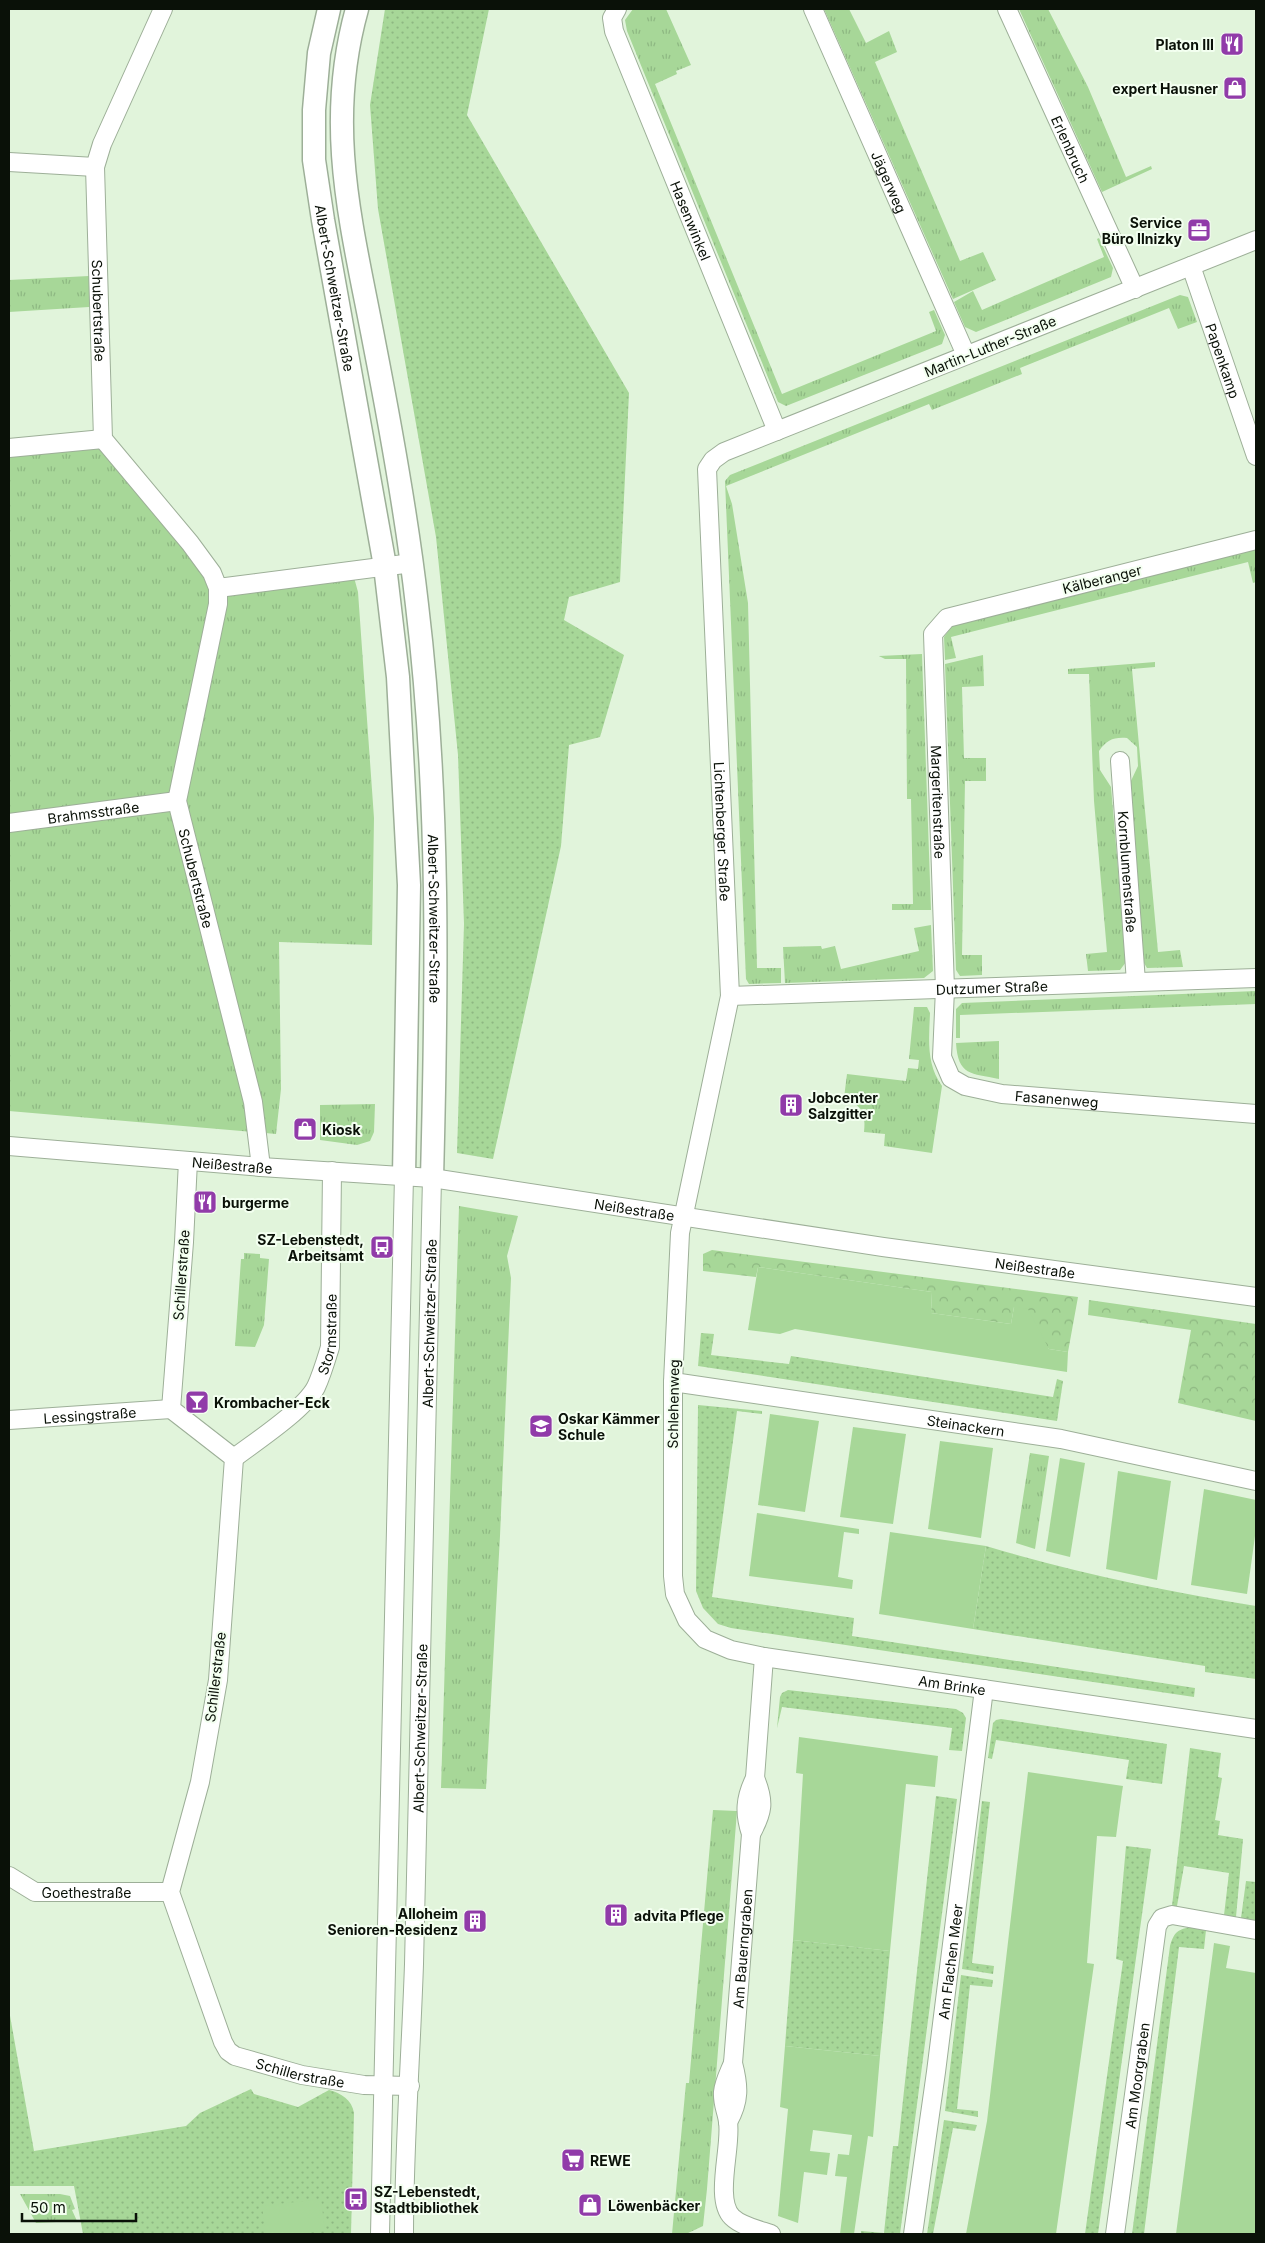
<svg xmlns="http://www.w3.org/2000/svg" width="1265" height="2243" font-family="Inter,sans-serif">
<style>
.grass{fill:url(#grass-tufts)}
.forest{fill:url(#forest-crowns)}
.park{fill:url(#park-dots)}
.garden{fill:#a7d798}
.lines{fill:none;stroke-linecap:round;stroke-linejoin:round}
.minor-casing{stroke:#9daf98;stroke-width:20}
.major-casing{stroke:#9daf98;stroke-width:25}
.minor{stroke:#fff;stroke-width:18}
.major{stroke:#fff;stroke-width:22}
.labels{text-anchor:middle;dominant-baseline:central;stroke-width:4;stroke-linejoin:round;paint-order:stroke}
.poi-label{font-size:14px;font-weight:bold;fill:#0a1108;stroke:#f3fff0;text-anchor:start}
.street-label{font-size:14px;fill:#0a1108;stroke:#f3fff0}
</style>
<defs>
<pattern id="grass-tufts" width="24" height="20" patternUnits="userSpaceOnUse" patternTransform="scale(1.25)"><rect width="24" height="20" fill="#a7d798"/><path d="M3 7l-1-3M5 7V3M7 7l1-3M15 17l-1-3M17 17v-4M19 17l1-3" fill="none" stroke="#8eb882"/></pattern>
<pattern id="forest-crowns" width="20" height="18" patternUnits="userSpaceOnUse" patternTransform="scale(1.25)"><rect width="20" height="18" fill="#a7d798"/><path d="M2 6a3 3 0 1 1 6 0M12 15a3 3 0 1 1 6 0" fill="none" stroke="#8eb882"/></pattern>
<pattern id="park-dots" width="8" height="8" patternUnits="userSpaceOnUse" patternTransform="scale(1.25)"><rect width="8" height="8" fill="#a7d798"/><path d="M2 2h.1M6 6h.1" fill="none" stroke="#8eb882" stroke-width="1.8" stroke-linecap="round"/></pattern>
</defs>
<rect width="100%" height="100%" fill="#e1f4db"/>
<!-- grass -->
<g class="grass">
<polygon points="633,9 666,9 691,65 676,71 677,74 655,84 782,394 936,331 929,312 934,310 945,335 942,344 786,406 778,402 627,31 625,20"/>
<polygon points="824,9 849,9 866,43 889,31 897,52 875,62 960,261 983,252 996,280 953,299"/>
<polygon points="1019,9 1048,9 1088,87 1126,177 1151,166 1152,169 1102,192"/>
<polygon points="1099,238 1113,268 1111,277 976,332 965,327 954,302 973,291 982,310 1104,257 1097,239"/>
<polygon points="89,276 89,307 9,312 9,280"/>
<polygon points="1180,295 1188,297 1197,322 1178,329 1169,308 1020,368 1022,374 932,410 929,404 726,486 732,504 748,603 757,968 781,968 781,983 749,984 746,979 725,481 730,475"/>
<polygon points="103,439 218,588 352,570 358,592 374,818 372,945 279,942 281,1089 276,1134 9,1111 9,448"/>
<polygon points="1256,549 1256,582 1253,583 1248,562 951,637 956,658 945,660 944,637 952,626"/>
<polygon points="922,654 931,910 892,910 892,904 913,904 911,799 907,799 906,659 885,659 879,656"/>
<polygon points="983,655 984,686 962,687 964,758 986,758 986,781 965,781 962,955 982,955 982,975 960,976 956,970 945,664"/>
<path d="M1155 662V667L1132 669 1158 952 1180 950 1183 967 1147 968 1144 963 1129 785 1138 766 1137 747 1127 738C1113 737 1107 740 1099 751L1100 770 1111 787 1126 962 1120 970 1088 971 1086 954 1107 952 1094 801 1089 674H1068V669Z"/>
<polygon points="931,925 933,971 924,978 785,983 783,947 821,946 822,949 835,946 841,969 919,951 914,928"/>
<polygon points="1256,991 1256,1004 960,1015 960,1038 956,1038 956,1009 962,1003"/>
<path d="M914 1007H927L930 1013C929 1039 926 1064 942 1086L932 1153 884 1146 885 1134 864 1132C866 1112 862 1106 844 1098L847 1074 906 1081 908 1068 918 1069 919 1060 909 1059Z"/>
<path d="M999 1041V1079C971 1073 958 1076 956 1043Z"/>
<polygon points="375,1104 374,1132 370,1141 357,1145 320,1140 320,1105"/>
<polygon points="459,1206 518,1216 507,1256 511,1278 500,1536 486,1789 441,1788"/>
<polygon points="244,1253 260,1254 260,1258 269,1259 264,1325 255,1347 235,1346 241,1259 244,1259"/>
<polygon points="1030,1453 1049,1456 1035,1549 1016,1543"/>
<polygon points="713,1810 737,1811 707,2189 703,2226 686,2234 672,2234 686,2083 689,2083"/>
<polygon points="20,2194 60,2194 70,2196 75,2209 72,2210 77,2221 36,2223"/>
</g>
<!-- forest -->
<g class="forest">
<polygon points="712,1250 1078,1297 1068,1352 1049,1349 1014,1307 1011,1324 931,1313 932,1292 758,1267 756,1277 703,1271 703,1254"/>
<polygon points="1089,1300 1256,1324 1256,1421 1178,1403 1191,1330 1088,1315"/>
</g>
<!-- park -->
<g class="park">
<polygon points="385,9 489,9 467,115 629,393 620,582 569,597 564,620 624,655 600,737 569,745 561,846 493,1159 457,1153 464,924 458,755 436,537 378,209 370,105"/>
<polygon points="701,1333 714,1334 711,1355 789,1364 791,1356 1053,1397 1057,1379 1063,1381 1057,1421 698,1366"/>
<polygon points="698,1405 762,1411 762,1414 737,1411 712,1597 854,1618 852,1636 1195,1688 1194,1697 731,1628 718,1624 703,1608 696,1591"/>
<path d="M986 1546C1075 1573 1165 1591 1256 1606V1679L1205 1672V1666L973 1629Z"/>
<polygon points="788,1690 956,1709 963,1713 966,1718 962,1751 949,1750 952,1728 782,1707 777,1728 780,1697 782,1693"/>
<polygon points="1001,1719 1167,1744 1162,1784 1126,1779 1129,1760 996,1740 992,1759 988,1758 993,1723 996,1720"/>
<polygon points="1190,1748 1221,1753 1218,1777 1222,1778 1215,1820 1220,1821 1218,1835 1243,1839 1236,1917 1224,1915 1229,1873 1184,1866 1177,1906 1172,1906"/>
<polygon points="936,1796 957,1799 900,2234 861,2234 861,2231 884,2233 893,2146 898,2146"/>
<polygon points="982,1801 990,1802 972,1963 994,1966 993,1974 962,1969"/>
<polygon points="1126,1846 1151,1849 1098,2234 1085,2234 1123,1961 1116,1959"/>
<polygon points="1246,1881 1256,1882 1256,1921 1241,1918"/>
<path d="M1192 1927 1206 1930 1204 1949 1179 1947 1144 2234H1132L1170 1946C1174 1932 1178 1929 1192 1927Z"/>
<polygon points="793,1940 890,1951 880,2056 785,2046"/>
<polygon points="961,1975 993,1980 992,1987 970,1985 957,2109 978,2111 978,2117 945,2111"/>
<path d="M9 2010 34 2151 186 2126 200 2113 251 2089 254 2094 298 2107 329 2090C341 2093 352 2100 354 2113L351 2234H83L74 2186H9Z"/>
<polygon points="944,2120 977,2125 975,2131 953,2128 933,2234 927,2234"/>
</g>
<!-- garden -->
<g class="garden">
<polygon points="758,1267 932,1292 931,1313 1011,1324 1014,1307 1028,1309 1049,1349 1068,1352 1067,1372 795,1329 780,1334 748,1330"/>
<polygon points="770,1414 819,1421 805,1512 758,1505"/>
<polygon points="853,1427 906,1434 893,1524 840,1517"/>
<polygon points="940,1441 993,1448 981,1538 928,1529"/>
<polygon points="1060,1458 1085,1463 1070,1557 1046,1551"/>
<polygon points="1118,1471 1171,1481 1157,1580 1106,1569"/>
<polygon points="1204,1489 1256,1500 1256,1529 1247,1594 1191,1585"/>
<polygon points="757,1513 859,1529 859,1534 844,1532 838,1577 853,1580 852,1589 749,1576"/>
<polygon points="890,1532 986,1546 973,1629 879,1614"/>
<polygon points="799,1737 938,1756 935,1787 906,1784 890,1951 793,1940 803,1774 796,1773"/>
<polygon points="1028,1772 1123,1786 1122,1792 1116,1837 1097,1836 1087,1963 1094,1964 1056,2234 966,2234 987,2121"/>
<polygon points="1214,1943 1230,1946 1226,1968 1256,1973 1256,2234 1176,2234"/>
<polygon points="785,2046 880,2056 873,2137 868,2136 854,2234 840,2234 847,2177 835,2176 838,2154 849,2155 852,2135 813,2130 810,2151 830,2153 827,2175 804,2172 798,2223 778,2216 788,2109 780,2107"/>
<polygon points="321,2199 325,2231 296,2234 266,2234 262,2206"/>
</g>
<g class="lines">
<!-- minor casing -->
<g class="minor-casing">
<g id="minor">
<path id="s1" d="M163 9 102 144 95 167 103 439 190 543 212 573 218 588V604L177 801 253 1102 261 1167"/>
<path id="s2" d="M617 9 612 18 614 31 777 431"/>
<path id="s3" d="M813 9 966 355"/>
<path id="s4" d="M1007 9 1135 289"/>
<polyline points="9,162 95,167"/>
<path id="s5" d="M1256 240 724 452 713 460 707 469 730 996 680 1233 673 1382V1576L675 1594 687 1620 705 1639 731 1650 764 1657 1256 1729"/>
<path id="s6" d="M1191 266 1256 456"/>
<polyline points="9,448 103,439"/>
<path id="s7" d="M1256 540 947 618 933 634 945 989 942 1057 951 1078 965 1086 1002 1094 1256 1114"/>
<polyline points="218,588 412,563"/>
<path id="s8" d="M1120 761 1136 982"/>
<path id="s9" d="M9 823 177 801"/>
<path id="s10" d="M730 996 1256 978"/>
<path id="s11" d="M9 1146 261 1167 432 1178 883 1247 1256 1297"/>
<path id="s12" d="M188 1161 184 1242 171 1409 234 1458 218 1680 200 1782 170 1892 223 2042 228 2051 235 2056 302 2075 364 2085 410 2086"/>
<path id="s13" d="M673 1382 1061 1439 1256 1481"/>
<path id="s14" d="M9 1420 171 1409"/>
<path id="s15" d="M234 1458C255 1442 304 1410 316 1387 322 1374 326 1360 330 1347L332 1171"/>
<path d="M751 1834C763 1812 765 1802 755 1778"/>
<path id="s16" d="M9 1876 35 1892H170"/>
<path d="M733 2063C729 2073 724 2082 723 2092 722 2104 727 2112 728 2122 732 2146 714 2199 732 2217 741 2226 759 2230 771 2234"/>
<path id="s17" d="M728 2122C740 2101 739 2086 733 2063L751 1834C744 1813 745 1798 755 1778L764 1657"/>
<polyline points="380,2234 404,1176"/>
<path id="s18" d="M404 2234C404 2144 411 2054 414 1964L432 1178"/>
<path id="s19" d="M913 2234 936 2072 984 1689"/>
<path id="s20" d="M1115 2234 1157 1926 1162 1918 1172 1915 1256 1930"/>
</g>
</g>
<!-- major casing -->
<g class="major-casing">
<g id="major">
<path id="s21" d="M329 9 319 53 314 110V160L323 220 385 566 398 677 409 885 404 1176"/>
<path id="s22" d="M357 9C324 127 352 226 374 342 391 429 407 516 417 605 440 796 437 987 432 1178"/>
</g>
</g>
<!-- minor -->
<use href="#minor" class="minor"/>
<!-- major -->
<use href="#major" class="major"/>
</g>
<!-- icons -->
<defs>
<g id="restaurant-square" transform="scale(1.25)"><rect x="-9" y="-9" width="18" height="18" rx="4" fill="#913ba9" stroke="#f3fff0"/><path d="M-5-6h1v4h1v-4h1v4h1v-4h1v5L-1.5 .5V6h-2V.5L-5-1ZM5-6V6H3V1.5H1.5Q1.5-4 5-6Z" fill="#fff"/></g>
<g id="shop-square" transform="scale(1.25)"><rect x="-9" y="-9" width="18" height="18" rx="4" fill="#913ba9" stroke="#f3fff0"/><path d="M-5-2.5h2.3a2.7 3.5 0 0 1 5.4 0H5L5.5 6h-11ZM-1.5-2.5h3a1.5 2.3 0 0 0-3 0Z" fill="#fff"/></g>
<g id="office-square" transform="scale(1.25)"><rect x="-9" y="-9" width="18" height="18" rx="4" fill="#913ba9" stroke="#f3fff0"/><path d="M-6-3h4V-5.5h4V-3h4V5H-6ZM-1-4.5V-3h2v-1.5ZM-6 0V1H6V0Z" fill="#fff"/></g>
<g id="building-square" transform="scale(1.25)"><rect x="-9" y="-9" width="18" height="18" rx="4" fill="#913ba9" stroke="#f3fff0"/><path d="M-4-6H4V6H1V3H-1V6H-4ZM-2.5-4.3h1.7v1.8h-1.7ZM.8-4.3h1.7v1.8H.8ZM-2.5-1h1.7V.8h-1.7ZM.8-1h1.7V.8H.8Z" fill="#fff"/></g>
<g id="bus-square" transform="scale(1.25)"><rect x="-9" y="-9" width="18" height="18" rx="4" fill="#913ba9" stroke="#f3fff0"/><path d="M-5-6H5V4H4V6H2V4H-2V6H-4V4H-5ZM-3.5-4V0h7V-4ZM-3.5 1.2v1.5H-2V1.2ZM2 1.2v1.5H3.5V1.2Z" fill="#fff"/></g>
<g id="bar-square" transform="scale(1.25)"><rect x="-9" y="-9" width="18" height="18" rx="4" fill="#913ba9" stroke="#f3fff0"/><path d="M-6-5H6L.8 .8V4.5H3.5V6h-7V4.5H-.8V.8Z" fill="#fff"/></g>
<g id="school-square" transform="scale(1.25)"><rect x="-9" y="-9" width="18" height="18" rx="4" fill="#913ba9" stroke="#f3fff0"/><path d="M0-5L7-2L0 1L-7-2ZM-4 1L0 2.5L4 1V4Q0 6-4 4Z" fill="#fff"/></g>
<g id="supermarket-square" transform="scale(1.25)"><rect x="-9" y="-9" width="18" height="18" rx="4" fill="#913ba9" stroke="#f3fff0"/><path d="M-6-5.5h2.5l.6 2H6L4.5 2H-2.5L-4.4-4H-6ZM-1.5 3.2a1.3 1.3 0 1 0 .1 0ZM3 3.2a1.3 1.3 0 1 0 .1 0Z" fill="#fff"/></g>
</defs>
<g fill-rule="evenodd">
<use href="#restaurant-square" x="1232" y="44"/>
<use href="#shop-square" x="1235" y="88"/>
<use href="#office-square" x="1199" y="230"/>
<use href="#building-square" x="791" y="1105"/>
<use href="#shop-square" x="305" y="1129"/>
<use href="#restaurant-square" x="205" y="1202"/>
<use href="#bus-square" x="382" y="1247"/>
<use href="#bar-square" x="197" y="1402"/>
<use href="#school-square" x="541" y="1426"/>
<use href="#building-square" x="616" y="1915"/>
<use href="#building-square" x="475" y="1921"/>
<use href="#supermarket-square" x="573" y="2160"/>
<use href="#bus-square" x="356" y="2199"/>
<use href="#shop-square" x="590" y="2205"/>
</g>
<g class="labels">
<!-- poi labels -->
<g class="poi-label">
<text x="1214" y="44" text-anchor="end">Platon III</text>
<text x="1218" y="88" text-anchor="end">expert Hausner</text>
<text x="1182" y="222" text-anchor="end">Service<tspan x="1182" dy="16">Büro Ilnizky</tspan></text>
<text x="808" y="1097">Jobcenter<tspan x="808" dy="16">Salzgitter</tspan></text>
<text x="322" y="1129">Kiosk</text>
<text x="222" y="1202">burgerme</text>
<text x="364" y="1239" text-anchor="end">SZ-Lebenstedt,<tspan x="364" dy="16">Arbeitsamt</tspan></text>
<text x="214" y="1402">Krombacher-Eck</text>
<text x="558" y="1418">Oskar Kämmer<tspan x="558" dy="16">Schule</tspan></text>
<text x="458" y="1913" text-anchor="end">Alloheim<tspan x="458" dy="16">Senioren-Residenz</tspan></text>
<text x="634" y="1915">advita Pflege</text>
<text x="590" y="2160">REWE</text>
<text x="374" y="2191">SZ-Lebenstedt,<tspan x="374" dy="16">Stadtbibliothek</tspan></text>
<text x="608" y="2205">Löwenbäcker</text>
</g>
<!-- street labels -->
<g class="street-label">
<text stroke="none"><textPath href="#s4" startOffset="154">Erlenbruch</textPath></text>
<text stroke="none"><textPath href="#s3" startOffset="189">Jägerweg</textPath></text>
<text stroke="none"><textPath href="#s2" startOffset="228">Hasenwinkel</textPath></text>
<text stroke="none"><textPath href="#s21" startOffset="282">Albert-Schweitzer-Straße</textPath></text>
<text stroke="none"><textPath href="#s1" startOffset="316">Schubertstraße</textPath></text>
<text transform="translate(990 346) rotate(-22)">Martin-Luther-Straße</text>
<text stroke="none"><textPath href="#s6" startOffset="100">Papenkamp</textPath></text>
<text transform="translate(1102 579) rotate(-14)">Kälberanger</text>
<text stroke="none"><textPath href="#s7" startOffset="508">Margeritenstraße</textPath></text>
<text stroke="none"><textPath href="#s9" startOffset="85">Brahmsstraße</textPath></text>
<text stroke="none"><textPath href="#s5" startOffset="960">Lichtenberger Straße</textPath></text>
<text stroke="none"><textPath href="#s8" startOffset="111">Kornblumenstraße</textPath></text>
<text stroke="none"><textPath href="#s1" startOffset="930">Schubertstraße</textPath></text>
<text stroke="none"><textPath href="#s22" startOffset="918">Albert-Schweitzer-Straße</textPath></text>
<text stroke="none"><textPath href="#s10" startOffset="262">Dutzumer Straße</textPath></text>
<text stroke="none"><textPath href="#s7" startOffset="895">Fasanenweg</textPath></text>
<text stroke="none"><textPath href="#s11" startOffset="224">Neißestraße</textPath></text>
<text stroke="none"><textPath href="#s11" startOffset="629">Neißestraße</textPath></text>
<text stroke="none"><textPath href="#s11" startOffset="1034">Neißestraße</textPath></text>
<text transform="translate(181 1275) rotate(-86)">Schillerstraße</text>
<text stroke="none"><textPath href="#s18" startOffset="911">Albert-Schweitzer-Straße</textPath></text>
<text stroke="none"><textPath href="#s15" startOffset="164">Stormstraße</textPath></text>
<text transform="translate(673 1404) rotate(-89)">Schlehenweg</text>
<text stroke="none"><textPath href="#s14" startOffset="81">Lessingstraße</textPath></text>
<text stroke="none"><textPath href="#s13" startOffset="296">Steinackern</textPath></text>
<text transform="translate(215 1677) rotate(-83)">Schillerstraße</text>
<text stroke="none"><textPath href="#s5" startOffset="2035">Am Brinke</textPath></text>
<text stroke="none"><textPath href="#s18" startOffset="506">Albert-Schweitzer-Straße</textPath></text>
<text stroke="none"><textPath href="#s16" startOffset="82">Goethestraße</textPath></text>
<text stroke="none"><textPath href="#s17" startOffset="176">Am Bauerngraben</textPath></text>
<text stroke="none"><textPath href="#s19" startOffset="275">Am Flachen Meer</textPath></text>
<text stroke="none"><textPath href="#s12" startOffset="1014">Schillerstraße</textPath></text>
<text stroke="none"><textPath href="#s20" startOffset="160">Am Moorgraben</textPath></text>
</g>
</g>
<!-- border -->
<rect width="1265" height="2243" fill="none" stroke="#0a1108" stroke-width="20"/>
<!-- scale -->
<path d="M22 2213v8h114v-8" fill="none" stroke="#0a1108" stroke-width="2.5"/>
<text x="30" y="2213" font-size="15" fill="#0a1108" stroke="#f3fff0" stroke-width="4" paint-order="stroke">50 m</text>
</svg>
